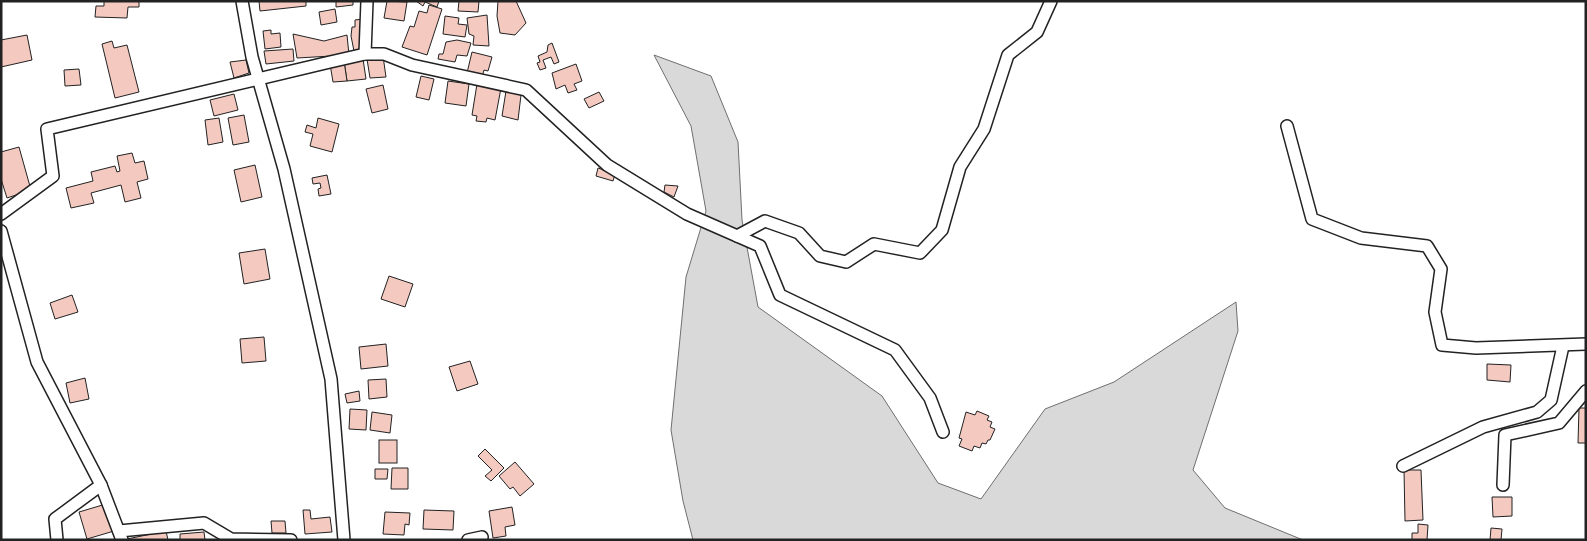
<svg xmlns="http://www.w3.org/2000/svg" width="1587" height="541" font-family="Quicksand,sans-serif">
<style>
.water{fill:#d9d9d9;stroke:#6f6f6f}
.building{fill:#f3c9c0;stroke:#222}
.lines{fill:none;stroke-linecap:round;stroke-linejoin:round}
.minor-casing{stroke:#222;stroke-width:14}
.minor{stroke:#fff;stroke-width:11}
</style>
<rect width="100%" height="100%" fill="#fff"/>
<!-- water -->
<polygon class="water" points="654,55 711,76 738,142 742,220 758,307 882,396 938,483 981,499 1045,409 1114,382 1236,302 1238,331 1193,470 1225,508 1303,540 693,540 683,501 671,430 686,277 706,211 691,126"/>
<!-- building -->
<g class="building">
<polygon points="104,1 139,1 139,7 128,7 127,18 95,17 96,6 104,6"/>
<polygon points="259,1 306,1 306,6 260,11"/>
<polygon points="336,1 353,1 353,5 336,7"/>
<polygon points="387,1 407,2 404,21 384,18"/>
<polygon points="416,1 439,1 437,7 425,2 423,6"/>
<polygon points="459,1 479,1 478,12 458,11"/>
<polygon points="498,1 516,1 526,23 515,35 500,33 497,16"/>
<polygon points="429,5 442,9 427,55 402,47 410,26 414,27 419,11 427,13"/>
<polygon points="335,9 337,22 321,25 319,12"/>
<polygon points="487,15 489,46 473,45 474,36 469,34 467,18"/>
<polygon points="445,16 459,18 458,24 467,25 465,37 443,34"/>
<polygon points="363,19 363,48 354,51 351,36 352,27 355,27 355,20"/>
<polygon points="271,30 271,34 280,33 281,47 265,49 263,31"/>
<polygon points="293,34 324,41 347,35 349,55 297,58"/>
<polygon points="27,35 32,60 1,67 1,40"/>
<polygon points="457,40 471,43 467,56 457,55 455,62 438,59 439,54 443,54 446,42"/>
<polygon points="112,41 114,48 127,45 139,92 115,98 102,44"/>
<polygon points="552,43 559,62 554,64 551,57 543,60 546,68 540,70 537,63 540,62 538,56 547,52 548,45"/>
<polygon points="293,49 294,61 266,64 264,51"/>
<polygon points="472,52 492,57 488,71 484,70 482,77 467,73"/>
<polygon points="383,56 386,77 370,78 367,59"/>
<polygon points="363,59 366,79 347,81 344,61"/>
<polygon points="246,60 249,73 234,78 230,62"/>
<polygon points="344,61 347,81 333,82 330,64"/>
<polygon points="576,64 582,81 574,84 577,90 568,93 565,85 556,89 552,73"/>
<polygon points="79,69 81,85 65,86 64,70"/>
<polygon points="421,76 434,79 429,100 416,97"/>
<polygon points="448,81 469,84 466,106 445,103"/>
<polygon points="477,84 501,88 495,120 487,118 486,122 476,121 477,116 472,115"/>
<polygon points="383,85 388,109 372,113 366,89"/>
<polygon points="506,91 521,95 518,120 502,116"/>
<polygon points="599,92 604,101 589,108 584,99"/>
<polygon points="234,94 238,110 214,116 210,100"/>
<polygon points="244,115 249,142 233,145 228,118"/>
<polygon points="219,118 223,142 208,145 205,120"/>
<polygon points="318,118 339,124 332,152 310,146 313,134 305,132 307,125 316,128"/>
<polygon points="19,147 31,190 7,198 1,179 1,152"/>
<polygon points="132,153 135,163 144,161 148,179 137,182 141,198 125,202 121,185 91,193 94,203 71,208 66,188 93,181 91,172 115,166 117,172 120,171 117,156"/>
<polygon points="255,165 262,197 241,202 234,170"/>
<polygon points="598,168 615,174 613,181 596,176"/>
<polygon points="327,175 331,194 319,196 318,189 321,188 320,183 313,184 312,178"/>
<polygon points="665,185 678,186 674,197 664,192"/>
<polygon points="265,249 270,279 244,284 239,253"/>
<polygon points="389,276 413,284 405,307 381,299"/>
<polygon points="72,295 78,312 55,319 50,303"/>
<polygon points="264,337 266,361 242,363 240,339"/>
<polygon points="386,344 388,366 361,369 359,347"/>
<polygon points="470,361 478,384 457,391 449,367"/>
<polygon points="1487,364 1511,365 1510,382 1487,380"/>
<polygon points="85,378 89,399 70,403 66,383"/>
<polygon points="386,379 387,397 369,399 368,380"/>
<polygon points="359,391 360,401 347,403 345,394"/>
<polygon points="1579,408 1586,408 1586,443 1578,443"/>
<polygon points="350,409 367,410 366,430 349,429"/>
<polygon points="977,411 989,416 987,420 992,422 990,427 995,429 990,440 988,440 986,444 982,443 980,448 974,446 972,451 959,446 962,439 959,438 966,412 975,415"/>
<polygon points="372,412 392,415 390,433 370,430"/>
<rect x="379" y="440" width="18" height="23"/>
<polygon points="485,449 504,468 491,481 485,476 492,470 478,456"/>
<polygon points="515,462 534,484 520,496 513,487 510,489 499,476"/>
<polygon points="392,468 408,468 408,489 391,489"/>
<polygon points="375,469 388,469 387,479 375,479"/>
<polygon points="1404,470 1421,470 1423,520 1405,521"/>
<polygon points="1492,497 1512,497 1512,516 1493,517"/>
<polygon points="106,504 114,531 87,539 79,512"/>
<polygon points="512,507 515,525 505,527 506,536 493,538 489,511"/>
<polygon points="303,510 310,510 311,519 330,517 332,532 305,534"/>
<polygon points="424,510 454,511 453,530 423,529"/>
<polygon points="385,512 410,513 409,525 405,524 404,535 383,534"/>
<polygon points="271,521 285,521 286,533 272,533"/>
<polygon points="1418,524 1428,525 1427,540 1412,540 1412,533 1418,533"/>
<polygon points="1491,528 1502,529 1501,540 1490,540"/>
<polygon points="166,531 168,540 127,540 127,539"/>
<polygon points="204,532 205,540 180,540 180,534"/>
</g>
<g class="lines">
<!-- minor casing -->
<g class="minor-casing">
<g id="minor">
<polyline points="242,1 252,57 284,169 331,379 344,540"/>
<polyline points="365,54 367,1"/>
<polyline points="1287,126 1312,219 1361,238 1427,246 1441,269 1435,312 1442,345 1476,348 1586,344"/>
<polyline points="1,214 53,176 47,129 330,62 365,54 384,54 412,65 526,90 607,165 687,214 760,246 780,295 895,350 930,398 943,432"/>
<polyline points="1,231 37,362 101,485 122,540"/>
<polyline points="737,236 765,221 799,233 820,256 846,262 874,244 920,253 942,230 960,167 984,129 1008,55 1037,32 1051,1"/>
<polyline points="1403,466 1483,427 1537,412 1551,400 1563,346"/>
<polyline points="1503,485 1505,435 1559,423 1586,391"/>
<polyline points="119,531 204,523 231,539 291,540"/>
<polyline points="57,540 55,519 101,485"/>
<polyline points="468,540 482,537"/>
</g>
</g>
<!-- minor -->
<use href="#minor" class="minor"/>
</g>
<!-- border -->
<rect width="1587" height="541" fill="none" stroke="#222222" stroke-width="5"/>
</svg>
